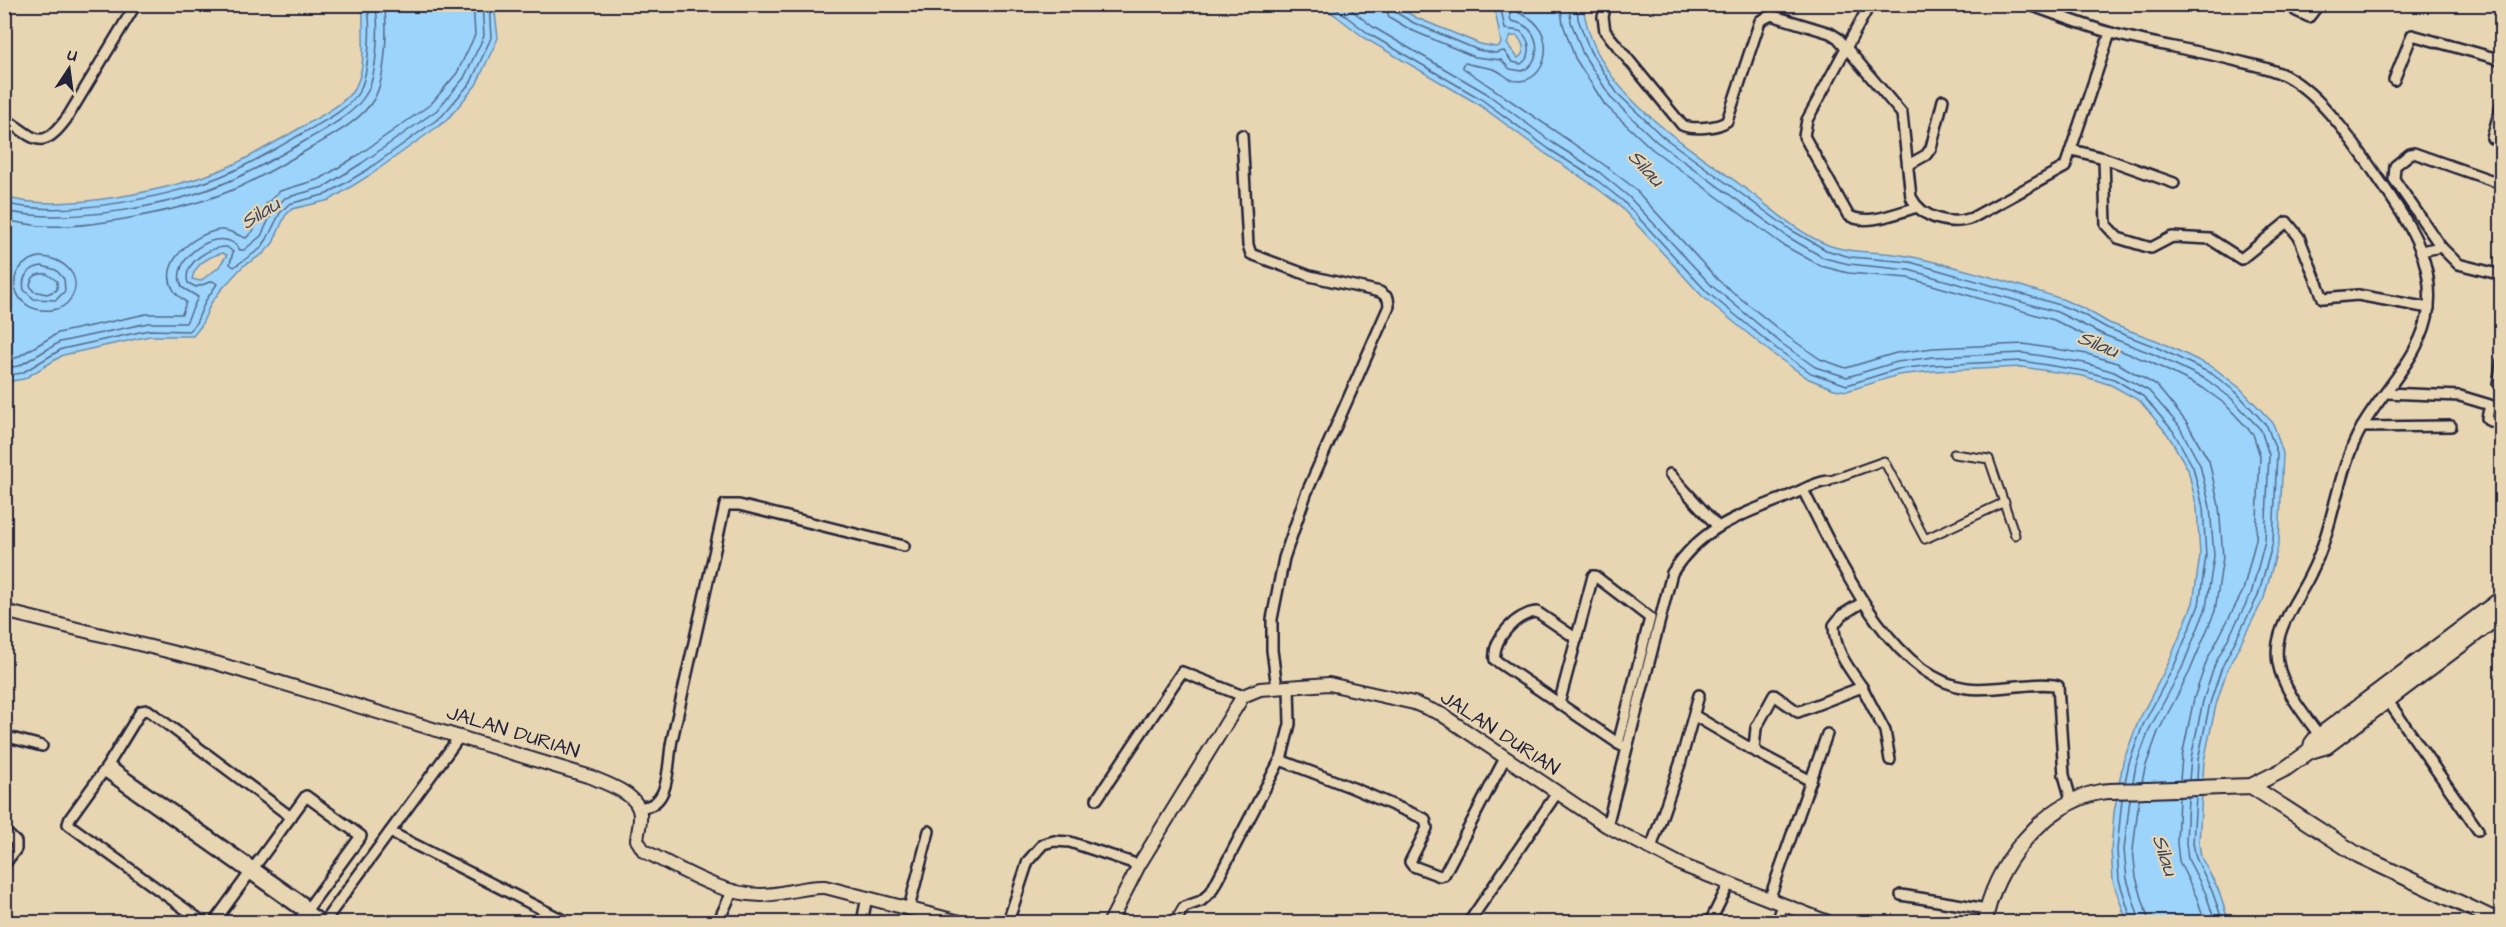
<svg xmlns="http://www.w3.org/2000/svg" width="2506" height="927" font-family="'Architects Daughter',sans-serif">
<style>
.water{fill:#9cd4fc;stroke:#6b8daf;stroke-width:1.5;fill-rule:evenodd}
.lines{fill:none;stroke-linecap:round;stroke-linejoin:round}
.shore{stroke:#536988;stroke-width:1.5}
.pedestrian-casing{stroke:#22223b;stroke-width:11}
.minor-casing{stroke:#22223b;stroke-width:14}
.tertiary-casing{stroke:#22223b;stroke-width:16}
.secondary-casing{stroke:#22223b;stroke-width:18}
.pedestrian{stroke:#e8d6b3;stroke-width:7}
.minor{stroke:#e8d6b3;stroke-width:9}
.tertiary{stroke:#e8d6b3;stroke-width:12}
.secondary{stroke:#e8d6b3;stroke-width:14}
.labels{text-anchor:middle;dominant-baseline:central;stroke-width:4.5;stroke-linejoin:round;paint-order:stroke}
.street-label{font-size:20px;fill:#22223b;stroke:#e8d6b3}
.water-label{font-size:21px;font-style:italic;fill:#3a4662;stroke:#e8d6b3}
</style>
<rect width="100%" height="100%" fill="#e8d6b3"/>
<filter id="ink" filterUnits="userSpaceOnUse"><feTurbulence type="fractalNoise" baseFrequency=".0167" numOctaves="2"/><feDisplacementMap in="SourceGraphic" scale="12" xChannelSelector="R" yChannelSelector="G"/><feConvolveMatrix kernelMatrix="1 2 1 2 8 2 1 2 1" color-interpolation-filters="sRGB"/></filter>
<g filter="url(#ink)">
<!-- water -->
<g class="water">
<path d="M494 4 498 38 476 85 447 120 370 175 330 200 292 209 285 216 273 243 263 254 243 266 221 290 211 303 201 326 193 336H150L63 355 24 379 5 382V197C58 214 176 190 228 167 252 156 276 142 300 128 317 118 344 105 355 88 367 67 362 33 363 11L361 5ZM222 253 227 255 218 268 200 281 192 279C195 264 208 257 222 253Z"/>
<path d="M1318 5H1394L1417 18 1480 44 1496 47 1500 46 1501 42 1494 5H1583C1593 91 1679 139 1742 186 1769 206 1797 233 1828 245 1856 255 1885 250 1913 257 1963 268 2013 283 2062 299L2085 309 2109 323 2158 341 2214 368 2240 388 2273 423 2283 453 2279 543 2264 598 2227 670 2216 705 2204 761 2199 843 2201 857 2218 889 2229 922H2127L2113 881 2111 850 2114 813 2123 762 2138 722 2169 662 2193 603 2200 555 2197 508 2188 469 2168 435 2140 401 2111 385 2083 376 2022 367 1934 371 1898 375 1847 391 1834 389 1809 379 1773 354 1702 296 1619 205 1590 183 1546 154 1478 104 1366 39 1335 15ZM1511 36H1517C1524 43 1526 53 1518 58L1507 44Z"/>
</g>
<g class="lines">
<!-- shore -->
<g class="shore">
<polyline points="1330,4 1369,34 1481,99 1549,149 1594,178 1623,201 1707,292 1777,349 1811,373 1847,385 1898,369 1933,365 2022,361 2084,371 2114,379 2144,397 2173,431 2193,467 2203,507 2206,556 2199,605 2175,664 2143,725 2129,763 2125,782"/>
<polyline points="1344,4 1373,27 1486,93 1553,143 1599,172 1628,196 1712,286 1781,343 1815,367 1847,377 1897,362 1933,357 2023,353 2085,363 2114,372 2149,391 2179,426 2200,465 2210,507 2214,556 2206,608 2182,668 2150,728 2136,765 2133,782"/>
<path d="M1385 4 1389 17 1411 30 1475 57 1501 60 1510 69 1522 71C1540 64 1542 37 1525 26 1521 23 1516 22 1511 21L1508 4"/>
<path d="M1392 4 1395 12 1414 23 1478 50 1495 53 1504 51 1512 62 1521 64C1533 56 1531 40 1520 31L1505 29 1500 4"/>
<path d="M1517 4 1519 13C1526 16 1533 19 1538 26 1552 44 1546 80 1519 81 1509 81 1505 75 1498 71 1489 66 1475 67 1466 63L1463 64V68L1603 164 1633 187 1718 280 1787 336 1820 359 1846 368 1896 353 1933 348 2024 344 2087 354 2117 363 2157 386 2187 423 2209 461 2219 506 2223 557 2215 611 2190 671 2158 732 2145 768 2142 782"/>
<polyline points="1560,4 1563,24 1575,58 1605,105 1652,149 1783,245 1821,266 1848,273 1908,278 2054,320 2100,343 2150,362 2203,388 2225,404 2253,434 2260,456 2256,539 2243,591 2207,660 2194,698 2182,757 2180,780"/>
<polyline points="1569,4 1571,22 1583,54 1612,99 1657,142 1788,237 1824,258 1849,264 1909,270 2057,312 2104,335 2153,354 2207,380 2231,398 2261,430 2269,455 2265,541 2251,594 2215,664 2203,701 2191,758 2189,780"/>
<polyline points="1577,4 1578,19 1590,51 1617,93 1662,136 1791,230 1826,250 1850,257 1910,262 2060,305 2082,314 2107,328 2156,347 2212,374 2236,392 2267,426 2277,453 2273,542 2258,596 2222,667 2210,703 2198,760 2197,780"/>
<path d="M4 203C62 219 177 197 231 172 256 161 279 147 303 133 321 123 350 109 360 90 369 72 372 23 367 4"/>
<path d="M4 211C69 225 171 207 232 180 257 169 281 155 305 141 325 129 354 115 366 94 377 77 380 24 375 4"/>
<path d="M4 220C16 222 29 225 41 226 92 229 190 209 237 188 262 177 286 162 309 149 331 136 361 121 374 99 386 78 388 28 384 4"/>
<path d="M39 257C60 256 85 275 71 298 67 305 60 309 52 310 11 315 0 266 39 257Z"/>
<path d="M42 266 56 270 64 279 65 291 56 300 34 299 24 290C21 276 29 268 42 266Z"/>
<path d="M47 274 57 281V290L47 294 33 291 30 285C32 275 38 273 47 274Z"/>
<path d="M4 359 16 358 58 333 146 314H182L186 302C181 298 176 295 173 289 158 262 195 233 220 230 231 229 237 236 246 238L253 231 266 204 280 191 320 179 357 156 431 104 457 73 475 35 473 4"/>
<path d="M4 368 19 366 60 342 148 323H186L198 297 183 288C165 261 222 220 240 250H244L261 236 274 209 285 198 324 187 362 163 437 110 464 78 484 36 482 4"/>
<path d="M4 376 22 373 62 349 149 330 189 331 196 323 206 300 217 284 213 281 196 287 188 283C182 263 210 246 227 247L233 252 230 264 234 267 260 249 267 239 280 213 289 204 327 194 367 170 442 116 471 82 491 38 489 4"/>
<polyline points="2196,796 2193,843 2196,858 2212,891 2223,922"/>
<polyline points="2179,797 2177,843 2179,861 2197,898 2205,922"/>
<polyline points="2188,797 2186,843 2188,859 2206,894 2215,922"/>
<polyline points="2122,799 2117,850 2119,880 2132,922"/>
<polyline points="2130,799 2124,850 2127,879 2140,922"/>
<polyline points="2139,799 2133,850 2136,877 2149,922"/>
</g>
<!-- pedestrian casing -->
<g class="pedestrian-casing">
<g id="pedestrian">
<polyline points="1954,454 1989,459 2015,535"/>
<polyline points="1828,481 1884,461 1925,539 2005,502"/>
</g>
</g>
<!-- minor casing -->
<g class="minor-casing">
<g id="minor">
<path d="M1606 4 1603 17 1605 31 1682 125C1692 130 1718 128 1727 121L1760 21 1771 15 1830 33 1838 38 1902 114 1911 197C1922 219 1951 226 1972 218L2065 167 2110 33"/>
<path d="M1870 4 1807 120 1804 136 1848 215C1867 227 1898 212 1918 207"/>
<path d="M2027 4C2055 14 2083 25 2111 33 2152 44 2195 50 2237 61 2254 65 2271 68 2286 76 2321 95 2354 143 2376 175 2403 214 2434 256 2429 306 2424 354 2385 387 2362 427 2336 472 2335 526 2311 573 2298 601 2272 630 2278 663 2283 690 2306 717 2322 739"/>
<polyline points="2296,11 2309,17 2319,4"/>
<polyline points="2394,80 2412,35 2502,60"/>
<path d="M4 118C36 139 41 153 67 118L136 4"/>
<polyline points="1242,135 1248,245 1251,254 1310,276 1380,292 1388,298 1389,306 1306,494 1284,558 1272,619 1272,650 1277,688"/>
<polyline points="2492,138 2502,103"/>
<polyline points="2072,150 2104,158 2174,183"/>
<polyline points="2104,158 2106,225 2118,238 2151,248 2172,237 2210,239 2241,259 2287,222 2299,237 2323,298 2358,295 2429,308"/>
<polyline points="1908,165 1926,155 1931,148 1943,100"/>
<polyline points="2441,247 2458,264 2502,275"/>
<polyline points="2421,251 2441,247 2394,179 2395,166 2410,154 2414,153 2502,184"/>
<polyline points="2498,384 2502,361"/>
<polyline points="2386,393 2460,396 2490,405 2487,418 2490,421 2502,424"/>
<polyline points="2362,427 2451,426"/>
<polyline points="1670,474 1718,527"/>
<path d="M1803 490C1835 552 1890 679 1967 688 1993 692 2037 680 2058 686L2064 775 2072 803"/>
<path d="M1577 639 1537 612C1517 613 1492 639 1495 660L1622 746"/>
<polyline points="1862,687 1885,731 1890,760"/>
<polyline points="2388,701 2478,830"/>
<polyline points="1559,704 1593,576 1595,576 1650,618 1618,744"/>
<polyline points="1695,716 1758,753"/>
<polyline points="4,736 42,746"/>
<polyline points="1280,760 1353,788 1425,819 1427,828 1410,862 1413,866 1440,876 1444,875 1505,758"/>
<polyline points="108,765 303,902 306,910"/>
<polyline points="104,771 298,908 306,910 324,922"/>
<path d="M1811 781 1758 753 1754 748 1756 728 1774 695 1798 712 1862 687C1848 667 1834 650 1834 625L1842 615 1863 602"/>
<polyline points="1097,799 1182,672 1243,696"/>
<path d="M639 807C672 809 667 762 672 740L725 505H739L904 546"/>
<path d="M1607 826 1672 573C1701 527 1740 515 1789 496 1801 491 1815 482 1828 481"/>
<polyline points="4,831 16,842 16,849 4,865"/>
<polyline points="390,832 567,922"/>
<polyline points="1651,848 1680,764 1699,695"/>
<polyline points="1901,895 1987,909"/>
<polyline points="1769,900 1827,734"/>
<polyline points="909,908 929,831"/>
<polyline points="203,922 68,824 70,818 108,765 141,711 148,710 291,817"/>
<polyline points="214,922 306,796 361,836 298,922"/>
<polyline points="324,922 460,736"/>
<polyline points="718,922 733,890"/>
<polyline points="862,922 867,897"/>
<polyline points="1008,922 1028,861 1043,844 1054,841 1070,842 1139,865"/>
<polyline points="1175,922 1184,907 1201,901 1211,892 1282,756 1290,724 1289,687"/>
<polyline points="1469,922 1557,793"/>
<polyline points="1710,922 1729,884"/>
<polyline points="1777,922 1783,905"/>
</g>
</g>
<!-- tertiary casing -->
<g class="tertiary-casing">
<g id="tertiary">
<path d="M4 611 216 663 591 777C605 783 632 792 638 807 643 816 638 830 637 840L644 851C679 868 721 895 761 895 782 895 803 886 825 887L960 922"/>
<polyline points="1110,922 1139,865 1243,696 1260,689 1329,684 1414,703 1441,714 1607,826 1684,866 1828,922"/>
</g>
</g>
<!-- secondary casing -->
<g class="secondary-casing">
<g id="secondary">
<polyline points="2310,751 2312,743 2316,738 2502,598"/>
<polyline points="2251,786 2358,855 2500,922"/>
<path d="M1985 922C1992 868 2044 802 2100 792 2114 790 2131 791 2145 790 2181 789 2216 787 2251 786L2285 769 2310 751 2327 746 2502 614"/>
</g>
</g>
<!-- pedestrian -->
<use href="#pedestrian" class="pedestrian"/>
<!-- minor -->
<use href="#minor" class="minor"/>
<!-- tertiary -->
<use href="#tertiary" class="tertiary"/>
<!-- secondary -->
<use href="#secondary" class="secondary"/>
</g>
</g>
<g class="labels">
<!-- street labels -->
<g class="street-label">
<text transform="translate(513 732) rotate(17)">JALAN DURIAN</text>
<text transform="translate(1500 733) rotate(33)">JALAN DURIAN</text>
</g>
<!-- water labels -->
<g class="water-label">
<text transform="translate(1646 168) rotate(47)">Silau</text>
<text transform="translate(260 213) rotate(-32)">Silau</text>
<text transform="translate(2098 344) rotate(22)">Silau</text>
<text transform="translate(2165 855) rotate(72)">Silau</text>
</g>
</g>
<!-- margin -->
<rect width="2506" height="927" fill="none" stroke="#e8d6b3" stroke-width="24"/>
<rect x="12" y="12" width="2482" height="903" fill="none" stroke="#22223b" stroke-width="2" filter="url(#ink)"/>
<!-- north arrow -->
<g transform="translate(69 69) rotate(13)" stroke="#e8d6b3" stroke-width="4.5" paint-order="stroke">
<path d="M0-4.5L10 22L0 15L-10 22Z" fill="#22223b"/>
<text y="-9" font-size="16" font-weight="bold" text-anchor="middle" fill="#22223b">U</text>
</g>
</svg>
